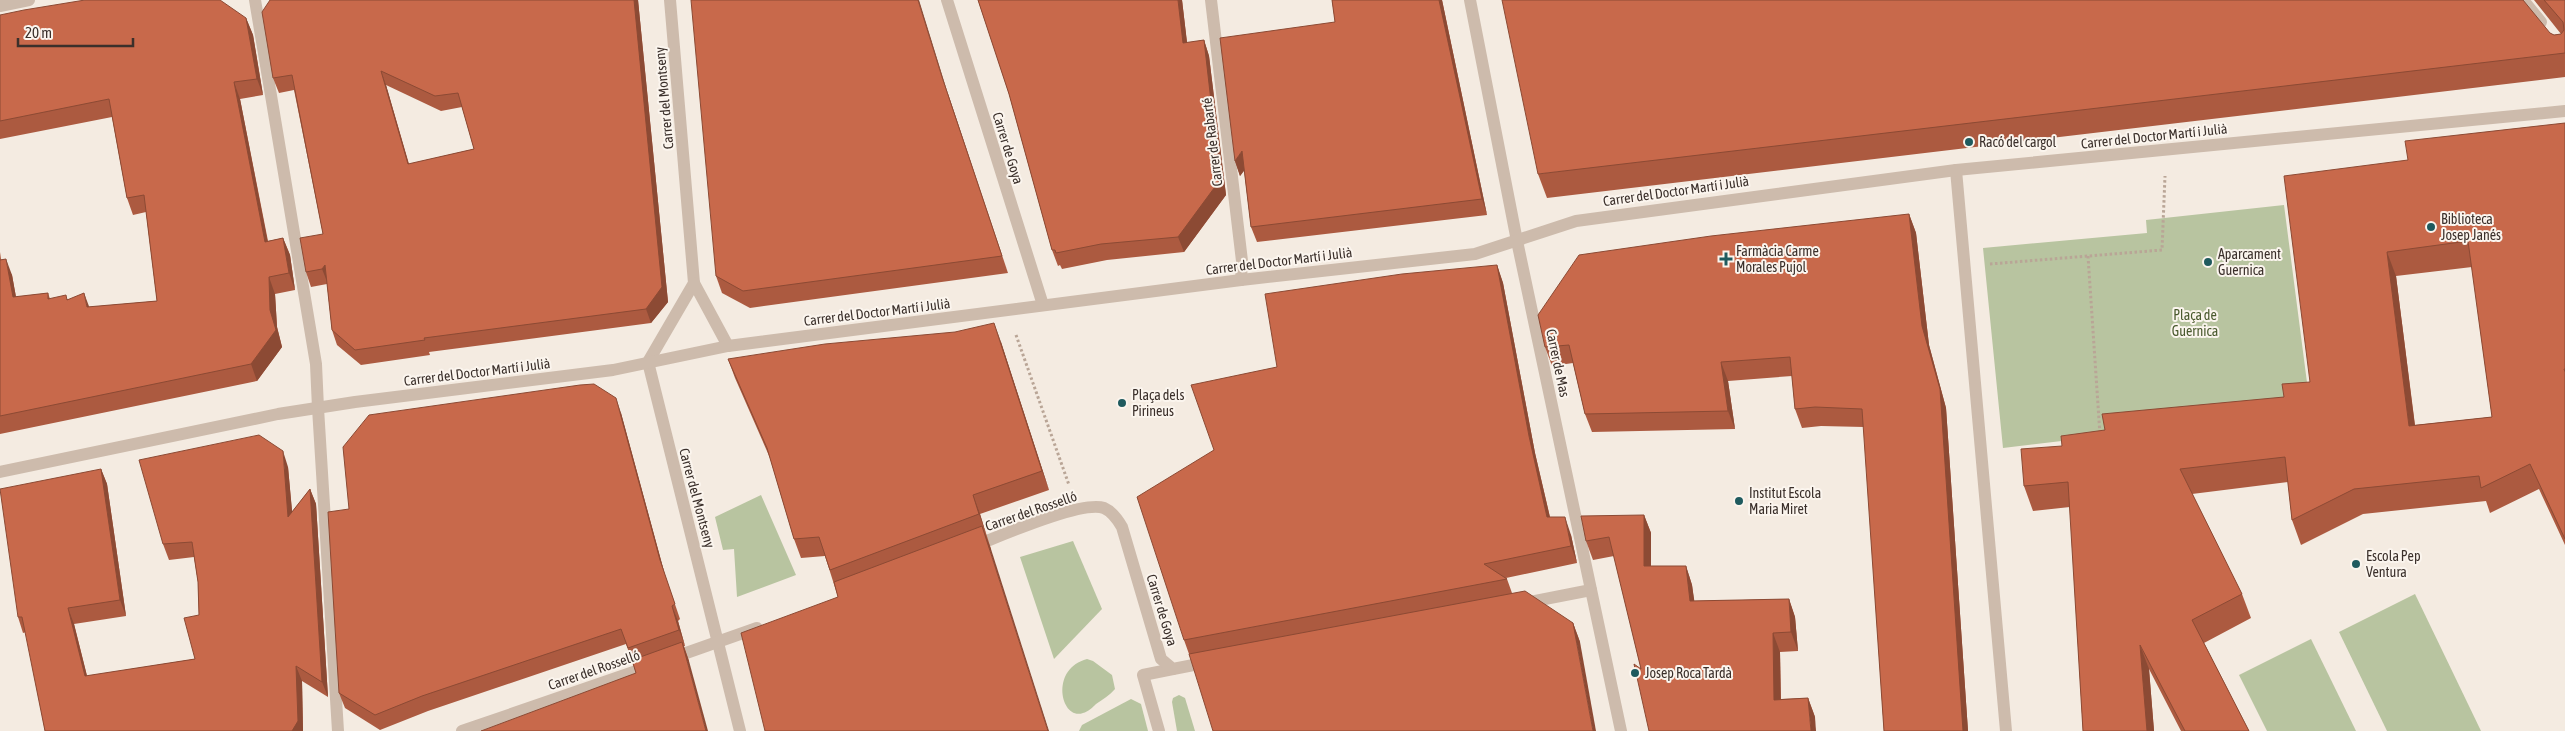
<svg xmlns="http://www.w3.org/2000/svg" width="2565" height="731" font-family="'Asap Condensed',sans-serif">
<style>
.green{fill:#b8c4a0}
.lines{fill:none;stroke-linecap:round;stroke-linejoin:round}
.path{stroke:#b9a596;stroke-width:3;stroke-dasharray:2.5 2.5;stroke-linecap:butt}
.pedestrian{stroke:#cdbbac;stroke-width:12}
.minor{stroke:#cdbbac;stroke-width:12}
.wall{fill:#ac5a40;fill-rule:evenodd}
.shaded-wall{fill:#8c4a34}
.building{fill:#c8694b;stroke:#8c4a34;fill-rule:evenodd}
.poi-dot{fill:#1f5a5e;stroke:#fbf5ee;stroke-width:2}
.labels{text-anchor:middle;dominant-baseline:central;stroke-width:4;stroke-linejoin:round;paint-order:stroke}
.street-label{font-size:14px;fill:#3b302b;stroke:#fbf5ee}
.poi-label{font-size:14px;fill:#3b302b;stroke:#fbf5ee;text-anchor:start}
.park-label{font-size:14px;fill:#4a5a2e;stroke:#fbf5ee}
</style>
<rect width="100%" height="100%" fill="#f4ebe1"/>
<!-- green -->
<g class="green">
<polygon points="2284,205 2309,398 2282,415 2003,448 1983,248 2147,233 2146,220"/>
<polygon points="761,495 796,575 737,597 734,549 723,550 715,517"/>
<polygon points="1073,541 1102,609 1054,659 1020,557"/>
<polygon points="2415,594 2481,731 2387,731 2339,632"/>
<polygon points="2311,639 2356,731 2267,731 2239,675"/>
<path d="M1087 659 1093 661 1112 675 1115 689C1110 695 1103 699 1096 704 1093 707 1088 712 1083 713 1061 721 1049 669 1087 659Z"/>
<polygon points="1179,695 1185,698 1195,731 1177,731 1172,702 1173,698"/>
<polygon points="1131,699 1141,704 1148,731 1079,731 1082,725"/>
</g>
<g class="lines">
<!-- path -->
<g class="path">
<polyline points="2088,256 2100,435"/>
<polyline points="1990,264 2162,250 2165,176"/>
<polyline points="1016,335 1069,485"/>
</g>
<!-- pedestrian -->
<g class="pedestrian">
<polyline points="255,0 316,364 318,408"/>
<polyline points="1159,731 1143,675 1173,669"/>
</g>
<!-- minor -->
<g class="minor">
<polyline points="670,0 694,283 648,362 740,731"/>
<polyline points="947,0 1043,305"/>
<polyline points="1211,0 1242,261 1241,280"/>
<polyline points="1470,0 1517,241 1621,731"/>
<polyline points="2523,0 2541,22"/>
<polyline points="0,6 29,0"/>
<polyline points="1956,170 2006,731"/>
<polyline points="694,283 728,346"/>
<polyline points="318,408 338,731"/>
<polyline points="0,472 278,414 355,402 613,370 728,346 1241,280 1475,254 1576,221 1956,170 2565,111"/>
<path d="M972 547C998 537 1081 500 1104 508 1113 512 1118 520 1122 527L1161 659 1173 669 1209 662"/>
<polyline points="1524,603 1591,590"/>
<polyline points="672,658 757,628"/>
<polyline points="462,731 651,666"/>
</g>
</g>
<!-- wall -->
<g class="wall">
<path d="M270 0H638L668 302 651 323 429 352 430 355 361 365 337 345 332 330 327 284 311 287 306 272 323 234 294 90 279 93 273 78ZM386 85 441 111 462 107 474 149 409 164Z"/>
<polygon points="978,0 1182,0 1187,43 1204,40 1209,56 1226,195 1184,252 1107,260 1062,269 1060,265 1058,266 1052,250 1009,94"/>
<polygon points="1332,0 1442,0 1487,215 1257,242 1251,227 1244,170 1240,176 1235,161 1335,22"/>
<polygon points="2534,0 2565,0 2565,77 1547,198 1538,174 2550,33 2554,35 2561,34"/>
<polygon points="0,15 246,18 253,35 263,95 240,99 268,241 283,238 290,255 295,290 275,294 277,327 282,347 257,381 0,434 0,252 1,259 12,275 16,297 48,293 50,299 68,299 89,307 157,301 146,212 133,215 127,198 112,117 0,139"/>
<polygon points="948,94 1008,273 750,308 722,293 716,276"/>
<path d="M2565 123V545L2539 489 2490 513 2486 501 2363 514 2301 545 2292 520 2288 482 2192 494 2242 594 2251 618 2204 643 2249 731H2181L2149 669 2154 731H2083L2070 507 2033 511 2024 486 2062 446 2105 430 2284 397 2310 382 2408 160ZM2472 267 2492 417 2415 425 2396 276Z"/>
<polygon points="1909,214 1916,233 1929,345 1946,408 1968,731 1884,731 1864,427 1821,426 1802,428 1795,409 1792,376 1728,381 1735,429 1592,432 1585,414 1573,363 1552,366 1545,347"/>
<polygon points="1497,265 1503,283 1535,453 1550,517 1571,535 1577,563 1506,578 1507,579 1512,593 1573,623 1580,642 1189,654 1184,640 1214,450 1277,367"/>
<polygon points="1001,342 1049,490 980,514 991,549 838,597 825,556 801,558 794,539 770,458 735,378 728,359"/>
<polygon points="621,413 665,575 680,619 678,621 685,646 684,646 689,661 636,673 626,644 428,711 380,730 345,708 339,693 349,509"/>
<polygon points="288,467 292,512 310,489 316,504 328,697 302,681 303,731 45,731 26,632 23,633 18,617 101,469 107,484 126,616 74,624 87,676 195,659 199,615 198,582 194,557 169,560 163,544"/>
<polygon points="1644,515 1651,533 1651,566 1686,566 1692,585 1694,601 1789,599 1795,617 1798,651 1780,652 1781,699 1808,698 1815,717 1641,669 1614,556 1593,560 1586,541"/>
</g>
<!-- shaded-wall -->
<g class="shaded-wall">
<polygon points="634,0 638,0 668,302 651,323 646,309"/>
<polygon points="918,0 919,0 948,94 1008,273 942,77"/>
<polygon points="1178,0 1182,0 1189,59 1183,43"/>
<polygon points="1439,0 1442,0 1487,215 1482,199"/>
<polygon points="246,18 253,35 263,95 257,79"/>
<polygon points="1204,40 1209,56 1226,195 1184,252 1178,237"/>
<polygon points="381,71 386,85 413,179 408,164"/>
<polygon points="234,82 240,99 271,259 265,242"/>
<polygon points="1242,151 1248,166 1240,176 1235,161"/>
<polygon points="1909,214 1916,233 1929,345 1946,408 1968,731 1963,731 1922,326"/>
<polygon points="283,238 290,255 295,290 289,273"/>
<polygon points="2387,252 2396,276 2418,451 2409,426"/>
<polygon points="6,259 12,275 19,314 13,297"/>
<polygon points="325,265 328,284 322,269"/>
<polygon points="1497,265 1503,283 1535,453 1554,535 1547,517 1529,436"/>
<polygon points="269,277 275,294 277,327 282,347 257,381 251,364 270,310"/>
<polygon points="84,293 90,309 87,307"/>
<polygon points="994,323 1001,342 1049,490 1042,471"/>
<polygon points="1721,362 1728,381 1735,429 1728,411"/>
<polygon points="616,398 621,413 665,575 680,619 660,560"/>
<polygon points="283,451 288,467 294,532 288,517"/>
<polygon points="101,469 107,484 126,616 120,600"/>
<polygon points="310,489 316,504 328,697 322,682"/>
<polygon points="973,495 980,514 986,534 979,514"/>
<polygon points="1644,515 1651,533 1651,584 1644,566"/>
<polygon points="1565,517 1571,535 1577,563 1571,546"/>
<polygon points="982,526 991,549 1049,731 1048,731"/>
<polygon points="1686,566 1692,585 1697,619 1690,601"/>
<polygon points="1789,599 1795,617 1798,651 1791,632"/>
<polygon points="672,606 678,621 685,646 679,630"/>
<polygon points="68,608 74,624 91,692 85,676"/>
<polygon points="1573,623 1580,642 1596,731 1593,731"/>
<polygon points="1773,633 1780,652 1781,718 1774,700"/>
<polygon points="682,642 689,661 708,731 706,731"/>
<polygon points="2140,645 2149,669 2154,731 2147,731"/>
<polygon points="296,666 302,681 303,731 292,731"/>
<polygon points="1808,698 1815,717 1816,731 1811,731"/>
</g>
<!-- building -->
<g class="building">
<polygon points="85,0 220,0 246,18 257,79 234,82 265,242 283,238 289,273 269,277 270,310 276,330 251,364 0,416 0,260 6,259 13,297 48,293 48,299 66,295 67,300 84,293 87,307 157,301 144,195 127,198 109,99 0,121 0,15 24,10"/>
<path d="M270 0H634L662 287 646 309 424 338 425 340 355 350 332 330 325 265 322 269 306 272 300 238 323 234 292 75 273 78 262 12ZM381 71 435 96 458 93 474 149 408 164Z"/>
<polygon points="691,0 918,0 942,77 1002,256 743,291 716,276"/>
<polygon points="978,0 1178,0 1183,43 1204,40 1220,180 1178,237 1101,244 1056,253 1055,250 1052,250 1009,94"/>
<polygon points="1332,0 1439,0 1482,199 1251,227 1242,151 1235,161 1220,38 1335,22"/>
<polygon points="1502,0 2523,0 2550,33 2554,35 2561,34 2564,30 2563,22 2544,0 2565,0 2565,53 1538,174"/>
<path d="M2565 123V369H2564L2565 372V539L2530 464 2481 488 2479 476 2354 489 2292 520 2285 457 2180 469 2242 594 2192 620 2249 731H2185L2140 645 2147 731H2083L2068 482 2024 486 2021 449 2062 446 2061 436 2105 430 2102 414 2284 397 2282 384 2310 382 2284 176 2408 160 2405 141ZM2468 241 2492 417 2409 426 2387 252Z"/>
<polygon points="1909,214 1922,326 1940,389 1963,731 1884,731 1862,409 1815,407 1795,409 1790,357 1721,362 1728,411 1585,414 1569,345 1545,347 1538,315 1579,255 1711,236"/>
<polygon points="1497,265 1529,436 1547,517 1565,517 1571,546 1484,564 1507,579 1184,640 1137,497 1214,450 1191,385 1277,367 1265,294 1402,274"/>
<polygon points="994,323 1042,471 973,495 979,514 830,570 819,537 794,539 767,448 728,359 825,344 955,332"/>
<polygon points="594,384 616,398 660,560 675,604 672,606 679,630 628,648 621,629 422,696 375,715 339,693 328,512 349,509 343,447 369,415 580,385"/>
<polygon points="259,435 283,451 288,517 310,489 322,682 296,666 298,721 292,731 45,731 22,617 18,617 0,489 101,469 120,600 68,608 85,676 195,659 184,618 199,615 198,582 192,542 163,544 139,460"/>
<polygon points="1644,515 1644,566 1686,566 1690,601 1789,599 1791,632 1773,633 1774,700 1808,698 1811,731 1649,731 1634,664 1641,669 1609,537 1586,541 1581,516"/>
<polygon points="982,526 1048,731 765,731 741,633 838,597 834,582"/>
<polygon points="1525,591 1573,623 1593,731 1213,731 1189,654"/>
<polygon points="682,642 706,731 481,731 636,673 632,660"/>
</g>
<!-- markers -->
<g class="poi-dot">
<circle cx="1969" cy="142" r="5"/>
<circle cx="2431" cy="227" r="5"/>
<path d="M1723.5 251.5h5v5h5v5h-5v5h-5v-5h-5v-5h5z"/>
<circle cx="2208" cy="262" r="5"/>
<circle cx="1122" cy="403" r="5"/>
<circle cx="1739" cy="501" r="5"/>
<circle cx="2356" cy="564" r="5"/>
<circle cx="1635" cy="673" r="5"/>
</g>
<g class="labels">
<!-- street labels -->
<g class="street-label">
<text transform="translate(664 98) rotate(-95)">Carrer del Montseny</text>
<text transform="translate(2154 136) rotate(-6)">Carrer del Doctor Martí i Julià</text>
<text transform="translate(1212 142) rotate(-97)">Carrer de Rabarté</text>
<text transform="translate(1008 148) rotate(73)">Carrer de Goya</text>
<text transform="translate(1676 191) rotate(-8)">Carrer del Doctor Martí i Julià</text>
<text transform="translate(1279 261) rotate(-7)">Carrer del Doctor Martí i Julià</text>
<text transform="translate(877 312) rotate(-7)">Carrer del Doctor Martí i Julià</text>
<text transform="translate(1558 363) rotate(78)">Carrer de Mas</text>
<text transform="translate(477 372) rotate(-7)">Carrer del Doctor Martí i Julià</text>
<text transform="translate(697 498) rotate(75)">Carrer del Montseny</text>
<text transform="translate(1031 511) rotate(-19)">Carrer del Rosselló</text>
<text transform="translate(1162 610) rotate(73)">Carrer de Goya</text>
<text transform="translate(594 670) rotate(-19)">Carrer del Rosselló</text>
</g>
<!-- poi labels -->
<g class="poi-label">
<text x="1979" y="142">Racó del cargol</text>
<text x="2441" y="219">Biblioteca<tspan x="2441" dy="16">Josep Janés</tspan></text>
<text x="1736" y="251">Farmàcia Carme<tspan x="1736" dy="16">Morales Pujol</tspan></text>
<text x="2218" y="254">Aparcament<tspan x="2218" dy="16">Guernica</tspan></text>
<text x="1132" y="395">Plaça dels<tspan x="1132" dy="16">Pirineus</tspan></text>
<text x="1749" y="493">Institut Escola<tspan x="1749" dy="16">Maria Miret</tspan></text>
<text x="2366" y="556">Escola Pep<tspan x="2366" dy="16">Ventura</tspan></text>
<text x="1645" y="673">Josep Roca Tardà</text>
</g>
<!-- park labels -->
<g class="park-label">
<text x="2195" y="315">Plaça de<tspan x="2195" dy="16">Guernica</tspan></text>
</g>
</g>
<!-- scale -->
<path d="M18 38v8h115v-8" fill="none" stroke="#3b302b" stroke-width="2.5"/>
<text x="25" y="38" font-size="15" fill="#3b302b" stroke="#fbf5ee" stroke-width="4" paint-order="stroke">20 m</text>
</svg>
